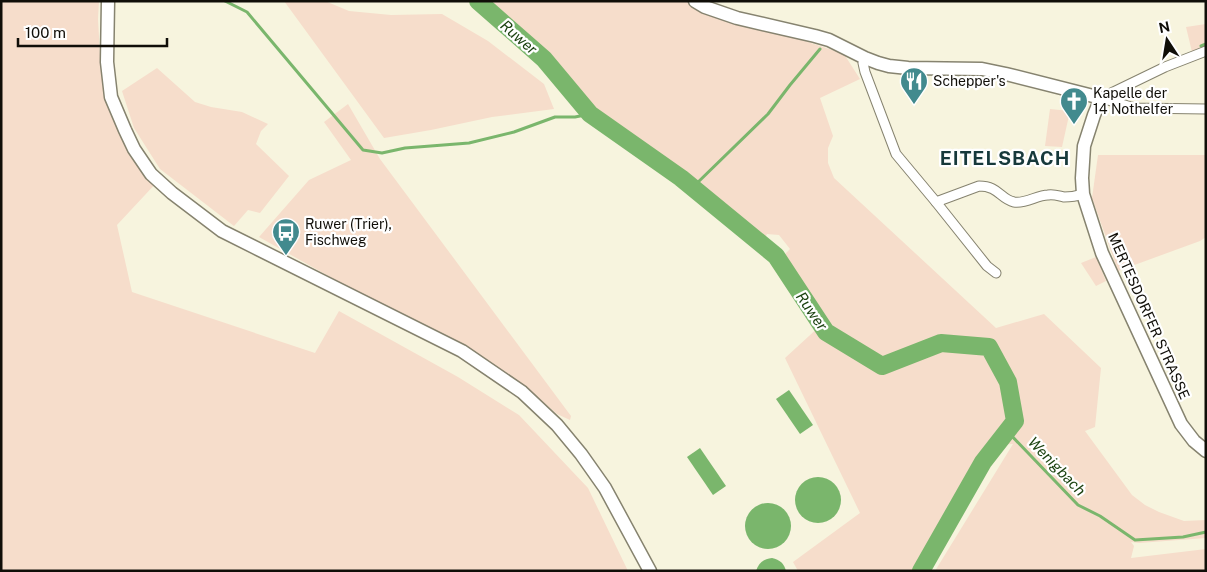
<svg xmlns="http://www.w3.org/2000/svg" width="1207" height="572" font-family="'Public Sans',sans-serif">
<style>
.green{fill:#f6ddcb}
.water{fill:#7ab66c}
.lines{fill:none;stroke-linecap:round;stroke-linejoin:round}
.stream{stroke:#7ab66c;stroke-width:3}
.river{stroke:#7ab66c;stroke-width:18}
.street-casing{stroke:#86836f;stroke-width:11}
.secondary-casing{stroke:#86836f;stroke-width:15}
.street{stroke:#fff;stroke-width:9}
.secondary{stroke:#fff;stroke-width:12}
.labels{text-anchor:middle;dominant-baseline:central;stroke-width:4.5;stroke-linejoin:round;paint-order:stroke}
.poi-label{font-size:14px;fill:#100e08;stroke:#fff;text-anchor:start}
.street-label{font-size:14px;fill:#100e08;stroke:#fff}
.water-label{font-size:15px;font-style:italic;fill:#1c4311;stroke:#fff}
.district-label{font-size:19px;font-weight:bold;letter-spacing:1px;fill:#17393b;stroke:#fff}
</style>
<rect width="100%" height="100%" fill="#f7f4de"/>
<!-- green -->
<g class="green">
<polygon points="1,1 99,1 98,19 101,73 124,130 158,181 117,225 132,292 315,353 339,311 458,377 519,415 588,488 628,571 1,571"/>
<polygon points="284,1 325,1 349,11 391,15 442,14 488,41 544,84 554,109 492,117 431,130 384,138"/>
<polygon points="478,1 686,1 692,7 730,23 790,36 844,54 860,79 820,98 833,136 828,148 828,163 834,178 996,328 1044,314 1101,368 1095,427 1085,431 1132,495 1145,505 1159,512 1184,521 1206,520 1206,538 1139,543 1131,542 1134,546 1131,558 1206,549 1206,571 935,571 1013,444 996,445 983,462 921,571 798,571 793,562 860,513 785,358 821,325 779,260 790,249 779,235 767,234 762,244 693,187 590,114 544,59"/>
<polygon points="1206,24 1206,47 1192,52 1186,27"/>
<polygon points="157,68 195,102 211,107 242,112 268,124 261,131 256,144 289,176 260,213 248,210 234,226 160,169 134,128 122,91"/>
<polygon points="348,104 380,159 571,416 570,420 557,414 523,385 487,360 398,315 259,237 309,180 351,160 324,122"/>
<polygon points="1050,109 1070,111 1062,147 1045,146"/>
<polygon points="1098,155 1206,155 1206,237 1200,241 1118,271 1092,198"/>
<polygon points="1096,257 1106,281 1096,286 1081,263"/>
</g>
<!-- water -->
<g class="water">
<polygon points="789,390 813,425 800,434 776,399"/>
<polygon points="700,448 726,486 713,495 687,457"/>
<circle cx="818" cy="500" r="23"/>
<circle cx="768" cy="526" r="23"/>
<path d="M772 558C780 560 784 563 786 571H756C759 562 764 559 772 558Z"/>
</g>
<g class="lines">
<!-- stream -->
<g class="stream">
<polyline points="225,1 247,12 363,150 382,153 405,148 469,143 514,132 555,117 575,117 590,114"/>
<polyline points="1201,46 1206,44"/>
<polyline points="693,187 768,114 790,85 820,49"/>
<polyline points="1007,431 1078,505 1100,516 1135,540 1183,537 1206,532"/>
</g>
<!-- river -->
<polyline class="river" points="478,1 544,59 590,114 681,178 776,256 826,332 882,366 941,343 989,347 1008,382 1015,421 983,462 921,571"/>
<!-- street casing -->
<g class="street-casing">
<g id="street">
<polyline points="865,58 863,63 865,72 896,154 936,202 987,266 996,273"/>
<polyline points="1101,98 1165,67 1206,51"/>
<polyline points="1101,98 1135,108 1206,109"/>
<path d="M936 202 979 186C999 186 1000 199 1014 202 1026 204 1037 195 1048 195 1054 194 1059 196 1064 197 1070 197 1077 196 1083 194"/>
</g>
</g>
<!-- secondary casing -->
<g class="secondary-casing">
<g id="secondary">
<polyline points="108,1 107,62 111,97 125,130 134,149 151,174 172,193 222,231 462,351 522,392 557,425 581,454 605,488 650,571"/>
<polyline points="695,1 705,7 737,18 815,36 829,40 865,58 878,63 889,66 908,68 982,69 1006,74 1101,98 1094,115 1084,146 1082,178 1083,194 1102,253 1181,424 1194,441 1206,451"/>
</g>
</g>
<!-- street -->
<use href="#street" class="street"/>
<!-- secondary -->
<use href="#secondary" class="secondary"/>
</g>
<!-- icons -->
<defs>
<g id="restaurant-pin" transform="scale(1.4375)"><path d="M0 17L-7.5 6A9.5 9.5 0 1 1 7.5 6Z" fill="#428a8e" stroke="#fff"/><path d="M-5-6h1v4h1v-4h1v4h1v-4h1v5L-1.5 .5V6h-2V.5L-5-1ZM5-6V6H3V1.5H1.5Q1.5-4 5-6Z" fill="#fff"/></g>
<g id="church-pin" transform="scale(1.4375)"><path d="M0 17L-7.5 6A9.5 9.5 0 1 1 7.5 6Z" fill="#428a8e" stroke="#fff"/><path d="M-1.2-6h2.4v3.5h3.3v2.4h-3.3V6h-2.4V-.1h-3.3v-2.4h3.3Z" fill="#fff"/></g>
<g id="bus-pin" transform="scale(1.4375)"><path d="M0 17L-7.5 6A9.5 9.5 0 1 1 7.5 6Z" fill="#428a8e" stroke="#fff"/><path d="M-5-6H5V4H4V6H2V4H-2V6H-4V4H-5ZM-3.5-4V0h7V-4ZM-3.5 1.2v1.5H-2V1.2ZM2 1.2v1.5H3.5V1.2Z" fill="#fff"/></g>
</defs>
<g fill-rule="evenodd">
<use href="#restaurant-pin" x="914" y="81"/>
<use href="#church-pin" x="1074" y="101"/>
<use href="#bus-pin" x="286" y="232"/>
</g>
<g class="labels">
<!-- poi labels -->
<g class="poi-label">
<text x="933" y="81">Schepper's</text>
<text x="1093" y="93">Kapelle der<tspan x="1093" dy="16">14 Nothelfer</tspan></text>
<text x="305" y="224">Ruwer (Trier),<tspan x="305" dy="16">Fischweg</tspan></text>
</g>
<!-- street labels -->
<g class="street-label">
<text transform="translate(1149 316) rotate(66)">MERTESDORFER STRASSE</text>
</g>
<!-- water labels -->
<g class="water-label">
<text transform="translate(519 37) rotate(41)">Ruwer</text>
<text transform="translate(812 311) rotate(55)">Ruwer</text>
<text transform="translate(1057 466) rotate(46)">Wenigbach</text>
</g>
<!-- district labels -->
<g class="district-label">
<text x="1005" y="158">EITELSBACH</text>
</g>
</g>
<!-- border -->
<rect width="1207" height="572" fill="none" stroke="#100e08" stroke-width="5"/>
<!-- north arrow -->
<g transform="translate(1167 40) rotate(348)" stroke="#ffffff" stroke-width="4" paint-order="stroke">
<path d="M0-4L9 19L0 12L-9 19Z" fill="#100e08"/>
<text y="-8" font-size="14" font-weight="bold" text-anchor="middle" fill="#100e08">N</text>
</g>
<!-- scale -->
<path d="M18 38v8h149v-8" fill="none" stroke="#100e08" stroke-width="2.5"/>
<text x="25" y="38" font-size="15" fill="#100e08" stroke="#ffffff" stroke-width="4" paint-order="stroke">100 m</text>
</svg>
